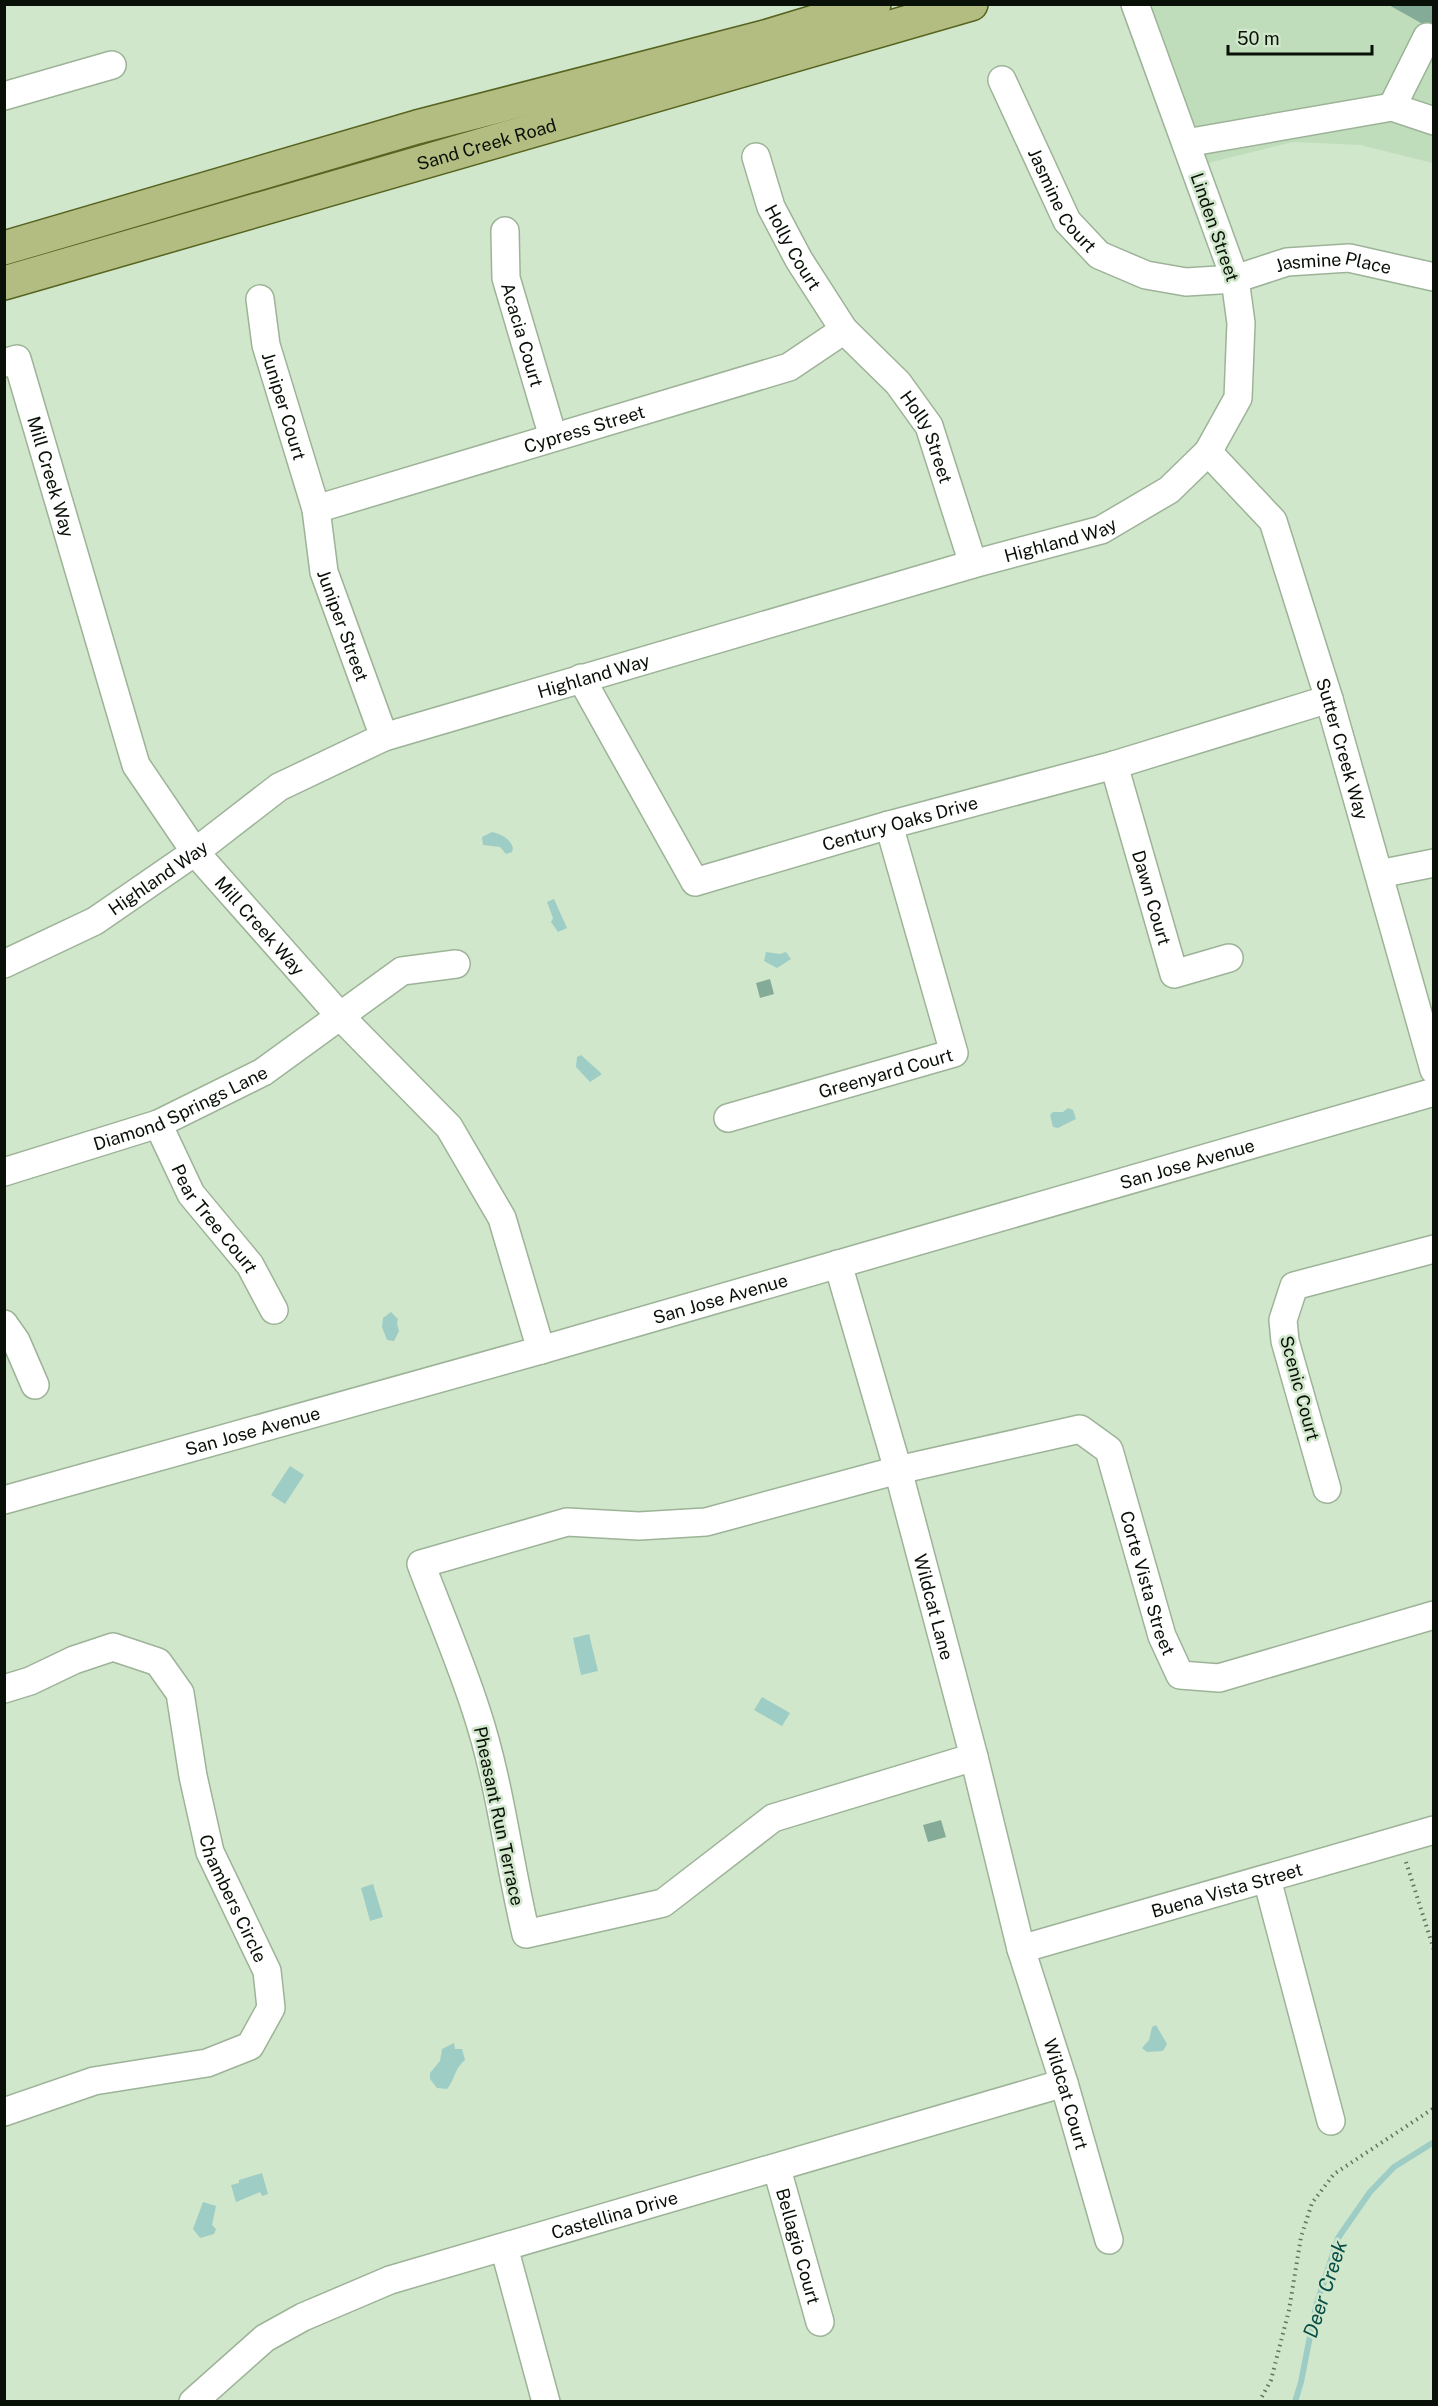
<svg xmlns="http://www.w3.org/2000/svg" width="1438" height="2406" font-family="'Public Sans',sans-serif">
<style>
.built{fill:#c0ddbb}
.water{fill:#9ecdc6}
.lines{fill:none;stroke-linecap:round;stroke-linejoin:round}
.stream{stroke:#9ecdc6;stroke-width:6}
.building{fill:#84ab97}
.minor-casing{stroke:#9db398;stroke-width:30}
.major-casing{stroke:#576420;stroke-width:36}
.path{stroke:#657462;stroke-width:4;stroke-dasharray:1.5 4.5;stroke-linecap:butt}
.minor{stroke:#fff;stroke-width:27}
.major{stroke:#b3bd82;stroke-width:33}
.labels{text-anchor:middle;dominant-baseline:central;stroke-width:5;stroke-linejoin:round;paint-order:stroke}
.street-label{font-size:18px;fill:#091007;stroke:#d0e7cb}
.water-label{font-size:20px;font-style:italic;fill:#054d46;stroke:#d0e7cb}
</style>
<rect width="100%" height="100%" fill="#d0e7cb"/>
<!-- built -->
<polygon class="built" points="1151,5 1433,5 1433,163 1360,145 1293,142 1208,163"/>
<!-- water -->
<g class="water">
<path d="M492 832C502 834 510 839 513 848L512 852 506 854 500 847 483 845 482 837Z"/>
<polygon points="554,899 567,928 558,932 551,922 553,918 547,902"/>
<polygon points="766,952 780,954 786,952 791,959 777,968 764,961"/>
<polygon points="581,1055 602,1074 590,1082 576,1067 577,1057"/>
<polygon points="1068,1108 1073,1110 1076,1119 1058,1128 1053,1127 1050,1115 1053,1112 1063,1112"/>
<polygon points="391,1312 398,1319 397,1323 399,1331 394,1341 387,1340 382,1327 383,1318"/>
<polygon points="290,1466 304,1475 285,1504 271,1495"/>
<polygon points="589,1634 598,1671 581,1675 573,1638"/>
<polygon points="762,1697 790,1713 782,1726 754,1710"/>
<polygon points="373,1884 383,1917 370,1921 361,1888"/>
<polygon points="1156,2025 1167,2044 1163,2051 1147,2052 1142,2048 1149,2040 1152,2027"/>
<path d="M454 2043 455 2049H462L465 2060C454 2069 455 2080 447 2089L437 2088 430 2079V2073L440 2061 442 2049Z"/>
<polygon points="262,2173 268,2194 262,2196 260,2192 236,2202 231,2185 239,2183 239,2180"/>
<polygon points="203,2202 216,2206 212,2225 216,2229 214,2234 200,2238 193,2229"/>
</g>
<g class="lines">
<!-- stream -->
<polyline class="stream" points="1295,2402 1301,2382 1316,2306 1338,2238 1370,2192 1394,2167 1434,2142"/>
</g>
<!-- building -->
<g class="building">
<polygon points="1387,4 1434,4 1434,23 1421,23"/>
<polygon points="770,979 774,994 760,998 756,983"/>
<polygon points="941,1820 946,1837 928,1842 923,1825"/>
</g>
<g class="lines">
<!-- minor casing -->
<g class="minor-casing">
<g id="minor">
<path id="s1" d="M1002 80 1067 221 1099 255 1146 275 1186 282 1235 279 1287 262 1349 258 1434 277"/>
<polyline points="4,96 112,65"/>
<polyline points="1392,107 1427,37 1434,41"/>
<polyline points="1186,143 1392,107 1434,121"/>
<path id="s2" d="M756 157 771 207 799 260 844 330 898 383 929 426 973 564"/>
<path id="s3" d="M505 231 506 278 553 437"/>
<path id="s4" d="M260 299 266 345 316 509 324 572 384 737"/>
<path id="s5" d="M4 363 17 359 136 765 195 852 340 1016 449 1127 502 1218 541 1350"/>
<path id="s6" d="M1208 452 1273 521 1329 699 1434 1070"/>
<path id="s7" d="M316 509 789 367 844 330"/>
<path id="s8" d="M581 678 695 882 889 825 1114 765 1329 699"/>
<path id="s9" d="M1114 765 1174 974 1229 958"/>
<polyline points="1379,874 1434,863"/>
<path id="s10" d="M4 964 95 921 195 852 279 787 384 737 973 564 1101 530 1169 490 1208 452 1238 398 1241 323 1235 279 1135 4"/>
<path id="s11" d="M728 1118 954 1053 889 825"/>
<path id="s12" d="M158 1124 191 1194 250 1265 274 1310"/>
<path id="s13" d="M4 1172 158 1124 263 1072 402 971 456 964"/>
<path id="s14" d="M838 1264 898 1470 974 1757 1021 1949 1064 2083 1109 2240"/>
<polyline points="4,1324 16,1341 35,1385"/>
<polyline points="1327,1489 1285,1341 1283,1320 1294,1286 1434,1249"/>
<path id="s15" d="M4 1500 541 1350 1434 1092"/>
<path id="s16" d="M4 1689 30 1681 74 1660 113 1647 158 1662 180 1693 193 1776 210 1852 267 1971 271 2008 250 2046 207 2063 94 2081 4 2112"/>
<path id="s17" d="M974 1757 773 1818 663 1903 526 1934C508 1859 500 1782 476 1710 460 1660 439 1612 421 1564L567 1522 639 1526 706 1522 898 1470 1080 1429 1109 1450 1162 1636 1180 1675 1219 1678 1434 1615"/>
<polyline points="1267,1879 1331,2121"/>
<path id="s18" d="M1021 1949 1434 1830"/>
<path id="s19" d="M777 2169 820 2322"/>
<polyline points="504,2247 546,2402"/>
<path id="s20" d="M193 2402 265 2338 303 2317 390 2280 1064 2083"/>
</g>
</g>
<!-- major casing -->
<g class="major-casing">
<g id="major">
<polyline points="4,248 417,127 765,37 874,4"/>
<path id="s21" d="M4 283 971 4"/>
</g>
</g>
<!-- path -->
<g class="path">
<polyline points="1406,1862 1434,1950"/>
<polyline points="1259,2402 1271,2380 1289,2310 1301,2237 1312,2203 1334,2174 1434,2108"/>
</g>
<!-- minor -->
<use href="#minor" class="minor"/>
<!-- major -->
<use href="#major" class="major"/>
</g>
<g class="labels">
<!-- street labels -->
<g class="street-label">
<text stroke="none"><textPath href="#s21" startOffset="502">Sand Creek Road</textPath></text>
<text stroke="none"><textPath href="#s1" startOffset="135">Jasmine Court</textPath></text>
<text transform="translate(1215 227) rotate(71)">Linden Street</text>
<text stroke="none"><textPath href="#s2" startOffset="98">Holly Court</textPath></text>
<text stroke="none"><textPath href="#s1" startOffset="444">Jasmine Place</textPath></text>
<text stroke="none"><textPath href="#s3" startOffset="106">Acacia Court</textPath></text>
<text stroke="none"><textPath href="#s4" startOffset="110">Juniper Court</textPath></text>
<text stroke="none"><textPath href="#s7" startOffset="280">Cypress Street</textPath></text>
<text stroke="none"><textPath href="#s2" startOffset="333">Holly Street</textPath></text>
<text stroke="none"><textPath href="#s5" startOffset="136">Mill Creek Way</textPath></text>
<text stroke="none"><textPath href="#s10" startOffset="1149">Highland Way</textPath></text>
<text stroke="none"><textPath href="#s4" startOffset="338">Juniper Street</textPath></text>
<text stroke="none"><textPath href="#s10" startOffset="663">Highland Way</textPath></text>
<text stroke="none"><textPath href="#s6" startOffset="333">Sutter Creek Way</textPath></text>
<text stroke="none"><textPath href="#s8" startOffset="447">Century Oaks Drive</textPath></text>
<text stroke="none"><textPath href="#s10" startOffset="177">Highland Way</textPath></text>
<text stroke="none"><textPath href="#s9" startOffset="138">Dawn Court</textPath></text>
<text stroke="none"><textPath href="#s5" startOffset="640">Mill Creek Way</textPath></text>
<text stroke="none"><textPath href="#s11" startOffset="164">Greenyard Court</textPath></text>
<text stroke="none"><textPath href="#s13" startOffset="188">Diamond Springs Lane</textPath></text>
<text stroke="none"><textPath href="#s15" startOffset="1230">San Jose Avenue</textPath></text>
<text stroke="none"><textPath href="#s12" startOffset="111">Pear Tree Court</textPath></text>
<text stroke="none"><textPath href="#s15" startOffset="744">San Jose Avenue</textPath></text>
<text transform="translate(1300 1388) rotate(75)">Scenic Court</text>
<text stroke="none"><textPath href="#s15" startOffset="258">San Jose Avenue</textPath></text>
<text stroke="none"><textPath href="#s17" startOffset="1726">Corte Vista Street</textPath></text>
<text stroke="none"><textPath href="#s14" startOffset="356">Wildcat Lane</textPath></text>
<text transform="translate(499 1816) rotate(78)">Pheasant Run Terrace</text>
<text stroke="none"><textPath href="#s18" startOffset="214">Buena Vista Street</textPath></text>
<text stroke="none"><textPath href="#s16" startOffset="416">Chambers Circle</textPath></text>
<text stroke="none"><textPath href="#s14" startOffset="861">Wildcat Court</textPath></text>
<text stroke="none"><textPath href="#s20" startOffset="468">Castellina Drive</textPath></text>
<text stroke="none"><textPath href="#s19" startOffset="80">Bellagio Court</textPath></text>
</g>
<!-- water labels -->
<g class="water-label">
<text transform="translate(1325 2289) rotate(-72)">Deer Creek</text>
</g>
</g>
<!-- border -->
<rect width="1438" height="2406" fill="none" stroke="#091007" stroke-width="12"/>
<!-- scale -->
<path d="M1228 45v9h144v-9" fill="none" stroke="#091007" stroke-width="3"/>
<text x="1237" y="45" font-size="18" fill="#091007" stroke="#d0e7cb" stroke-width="4.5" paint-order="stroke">50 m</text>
</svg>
